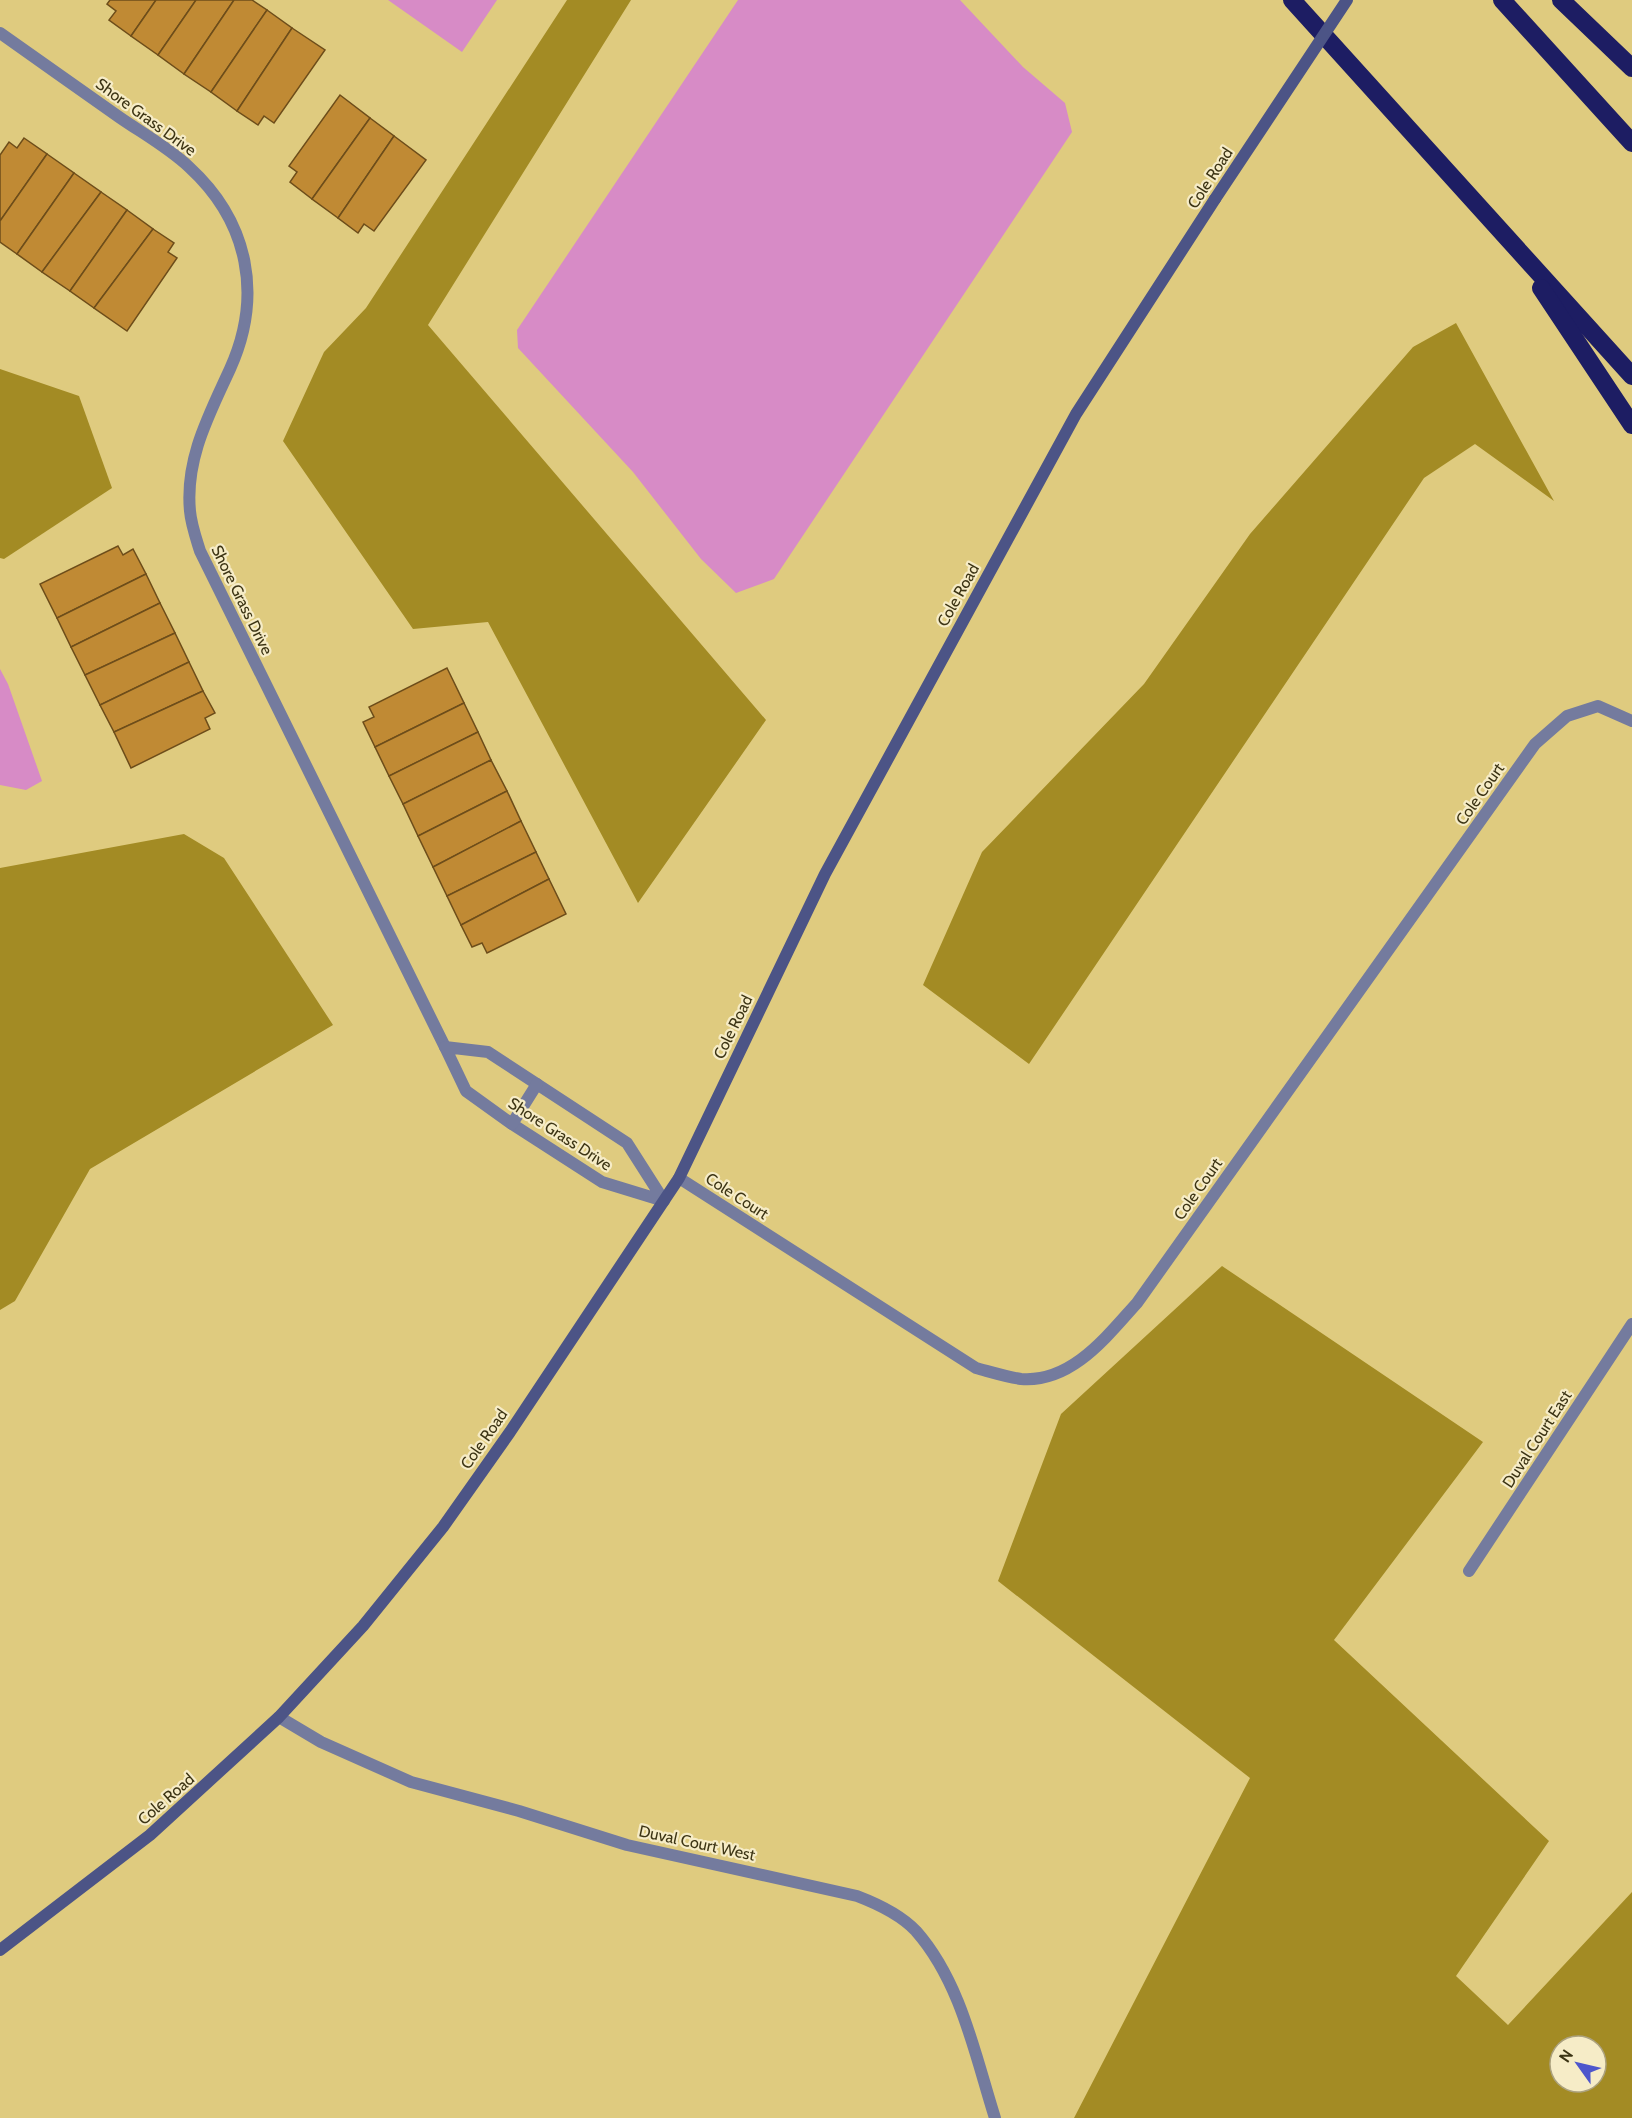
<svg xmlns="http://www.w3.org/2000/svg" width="1632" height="2118" font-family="Cabin,sans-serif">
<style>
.forest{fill:#a38b24;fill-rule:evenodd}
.water{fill:#d78bc6}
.building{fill:#c08a34;stroke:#6d4d1a;stroke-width:1.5}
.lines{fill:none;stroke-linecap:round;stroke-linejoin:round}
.street{stroke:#747b9e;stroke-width:12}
.secondary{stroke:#4c5486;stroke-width:12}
.highway{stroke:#1d1d63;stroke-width:18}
.secondary-bridge{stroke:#4c5486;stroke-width:12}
.labels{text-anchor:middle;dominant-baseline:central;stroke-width:4.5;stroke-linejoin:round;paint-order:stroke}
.street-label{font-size:16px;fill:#3c3414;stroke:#f6ecc7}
</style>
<rect width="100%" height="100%" fill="#dfcb7f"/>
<!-- forest -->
<g class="forest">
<polygon points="567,0 631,0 428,325 766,720 638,903 488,622 413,629 283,441 324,352 366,308"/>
<polygon points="1456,323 1554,501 1475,444 1424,478 1029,1064 923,985 982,852 1144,684 1250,534 1413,347"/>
<polygon points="0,369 79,396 112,488 4,559 0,558"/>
<polygon points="184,834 224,858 333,1025 90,1169 15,1301 0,1310 0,868"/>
<path d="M1222 1266 1483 1442 1334 1640 1549 1841 1456 1976 1508 2025 1632 1892V2118H1074L1250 1778 998 1581 1061 1414ZM1560 2046H1596V2082H1560Z"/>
</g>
<!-- water -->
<g class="water">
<polygon points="388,0 497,0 462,52"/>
<polygon points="738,0 960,0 1023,67 1065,103 1072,132 774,579 736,593 701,559 633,472 518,348 517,330"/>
<polygon points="0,669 8,684 42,781 26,790 0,785"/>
</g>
<!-- building -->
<g class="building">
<polygon points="110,0 156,0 131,36 109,20 116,11 107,4"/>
<polygon points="156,0 196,0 158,55 131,36"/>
<polygon points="196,0 234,0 184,74 158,55"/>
<polygon points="234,0 252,0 267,10 211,92 184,74"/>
<polygon points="267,10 292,28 237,111 211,92"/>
<polygon points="292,28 325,50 274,123 264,116 258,125 237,111"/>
<polygon points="340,95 370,118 312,199 290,182 297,172 289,166"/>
<polygon points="370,118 394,136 338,218 312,199"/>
<polygon points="394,136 426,160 374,231 364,224 358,233 338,218"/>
<polygon points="24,138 47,154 0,221 0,155 9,142 17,148"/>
<polygon points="47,154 74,173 17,254 0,242 0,221"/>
<polygon points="74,173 101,192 42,272 17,254"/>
<polygon points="101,192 127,210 70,291 42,272"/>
<polygon points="127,210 153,229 94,308 70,291"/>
<polygon points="153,229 174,243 168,252 177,258 127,331 94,308"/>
<polygon points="118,546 123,555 133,549 146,574 57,618 40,584"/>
<polygon points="146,574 160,603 71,647 57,618"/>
<polygon points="160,603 175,633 85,675 71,647"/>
<polygon points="175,633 189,662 100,705 85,675"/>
<polygon points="189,662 203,691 114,732 100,705"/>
<polygon points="447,668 464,703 375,747 363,722 374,717 369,707"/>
<polygon points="203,691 215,713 205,718 210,729 131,768 114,732"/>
<polygon points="464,703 478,732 389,776 375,747"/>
<polygon points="478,732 491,760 403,804 389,776"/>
<polygon points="491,760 507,791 418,836 403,804"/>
<polygon points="507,791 521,821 433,867 418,836"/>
<polygon points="521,821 536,852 447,896 433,867"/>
<polygon points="536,852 549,879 461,925 447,896"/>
<polygon points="549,879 566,914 487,953 482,943 472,947 461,925"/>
</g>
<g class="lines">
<!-- street -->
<g class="street">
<path d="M0 33C40 61 79 89 119 117 142 133 169 148 189 167 249 222 263 296 230 369 209 415 185 459 190 511 191 524 196 538 200 551L445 1047"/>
<polygon points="445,1047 488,1052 627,1143 664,1201 602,1182 512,1124 466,1091"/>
<polyline points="512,1124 537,1084"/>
<path d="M679 1178 976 1368C991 1372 1007 1377 1021 1379 1072 1383 1107 1336 1137 1303L1535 744 1567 716 1598 706 1632 721"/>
<polyline points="1469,1571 1632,1324"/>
<path d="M279 1717 321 1742 411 1782 519 1811 627 1845 857 1896C878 1904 900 1914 916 1931 961 1982 975 2055 995 2118"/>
</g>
<!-- secondary -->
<polyline class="secondary" points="0,1950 150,1835 279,1717 363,1626 443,1527 510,1432 679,1178 825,874 1076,414 1215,199"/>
<!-- highway -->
<g class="highway">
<polyline points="1292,0 1632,376"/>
<polyline points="1502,0 1632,143"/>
<polyline points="1561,0 1632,68"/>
<polyline points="1541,288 1632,425"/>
</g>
<!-- secondary-bridge -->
<polyline class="secondary-bridge" points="1215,199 1347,0"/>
</g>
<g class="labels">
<!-- street labels -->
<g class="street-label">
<text transform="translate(146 117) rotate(36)">Shore Grass Drive</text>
<text transform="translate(1210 178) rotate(-57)">Cole Road</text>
<text transform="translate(958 595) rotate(-61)">Cole Road</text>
<text transform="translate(242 600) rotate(64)">Shore Grass Drive</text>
<text transform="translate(1480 794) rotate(-55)">Cole Court</text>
<text transform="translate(733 1027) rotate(-64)">Cole Road</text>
<text transform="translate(560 1134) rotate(33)">Shore Grass Drive</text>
<text transform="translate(1198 1189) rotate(-55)">Cole Court</text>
<text transform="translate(737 1196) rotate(33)">Cole Court</text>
<text transform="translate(484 1439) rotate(-55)">Cole Road</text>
<text transform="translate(1537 1439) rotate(-57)">Duval Court East</text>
<text transform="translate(166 1799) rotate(-41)">Cole Road</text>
<text transform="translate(697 1843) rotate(12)">Duval Court West</text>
</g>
</g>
<!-- north arrow -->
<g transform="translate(1578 2064) rotate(304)"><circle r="28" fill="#f6ecc7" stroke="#aca27f" stroke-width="1.5"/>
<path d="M0-4.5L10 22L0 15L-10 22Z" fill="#4e56cc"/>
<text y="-9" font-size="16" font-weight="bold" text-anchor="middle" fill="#3c3414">N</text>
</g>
</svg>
